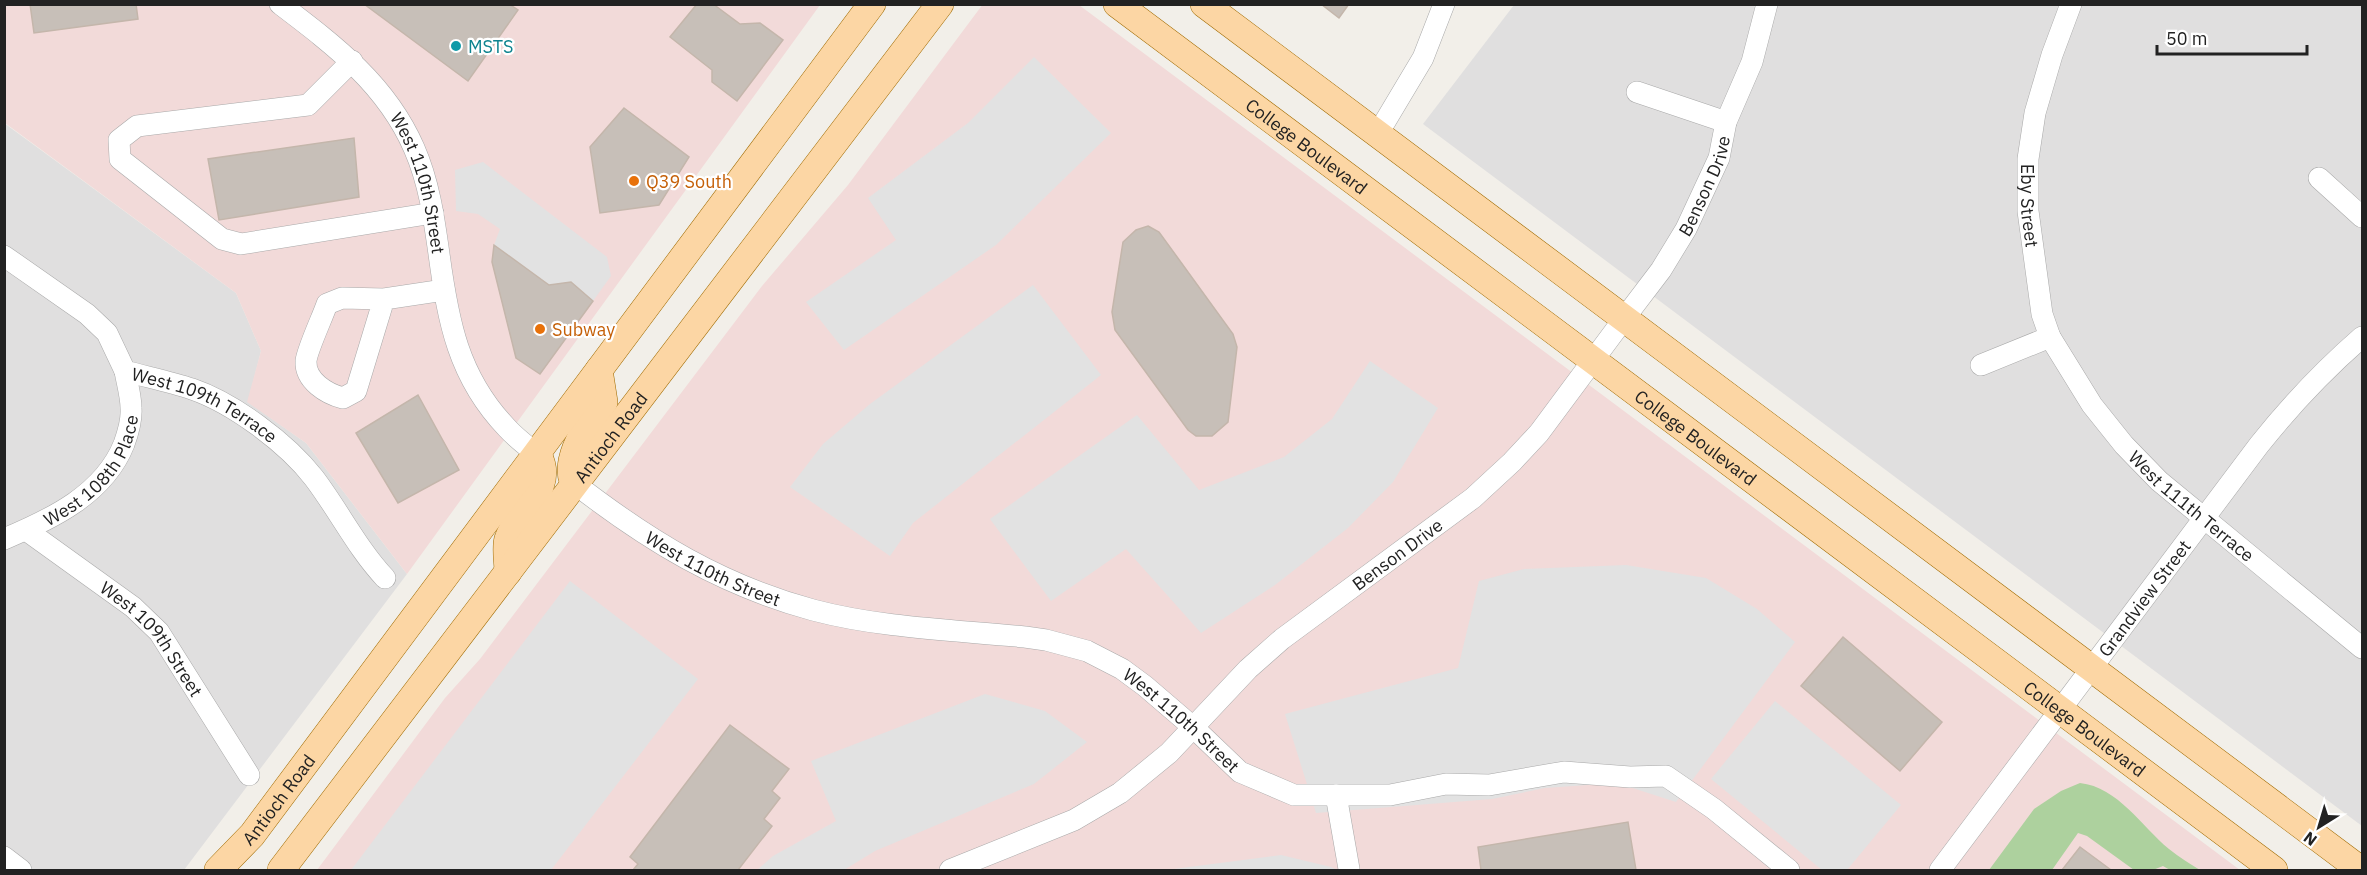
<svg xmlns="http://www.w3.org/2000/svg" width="2367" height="875" font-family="'IBM Plex Sans',sans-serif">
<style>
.residential{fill:#e0dfdf}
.commercial{fill:#f2dad9}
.forest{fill:#add19e}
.parking{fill:#e2e2e2}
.building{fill:#c7bfb8;stroke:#c4b6ab;stroke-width:1.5}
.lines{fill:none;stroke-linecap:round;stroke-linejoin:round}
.minor-casing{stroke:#a9a9a9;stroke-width:22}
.major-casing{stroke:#a06b00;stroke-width:28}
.minor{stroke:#fff;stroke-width:21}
.major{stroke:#fcd6a4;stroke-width:27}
.culture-dot{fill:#0f9aa8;stroke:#fff;stroke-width:2}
.food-dot{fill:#e8710a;stroke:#fff;stroke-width:2}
.labels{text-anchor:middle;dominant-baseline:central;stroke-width:4.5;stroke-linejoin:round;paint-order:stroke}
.culture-label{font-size:18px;fill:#0d838f;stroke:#fff;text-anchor:start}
.street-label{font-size:18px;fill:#222;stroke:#fff}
.food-label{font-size:18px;fill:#c56008;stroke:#fff;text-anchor:start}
</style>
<rect width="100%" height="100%" fill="#f2efe9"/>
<!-- residential -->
<g class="residential">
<polygon points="1514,5 2362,5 2362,826 1423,124"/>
<polygon points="4,123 236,293 261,351 248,402 306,443 407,574 184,870 5,870"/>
</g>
<!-- commercial -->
<g class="commercial">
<polygon points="983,4 1079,5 2240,870 317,870 445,698 480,659 762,286 848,185"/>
<polygon points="5,5 820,5 407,574 306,443 247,402 261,351 236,293 5,123"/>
</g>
<!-- forest -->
<path class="forest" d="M2080 783C2118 787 2142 827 2169 849 2179 857 2189 863 2200 870H2170L2163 866 2153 870H2134L2087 836 2078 833 2052 870H1989L2034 809 2061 791Z"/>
<!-- parking -->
<g class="parking">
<polygon points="1034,57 1111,133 996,245 844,350 806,302 896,240 868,198 968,123"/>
<polygon points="483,162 607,257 611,276 593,301 571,282 549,285 494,245 500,229 478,214 456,211 455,170"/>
<polygon points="1033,285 1101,375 913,523 890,556 790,487 823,444 870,404"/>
<polygon points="1370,361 1438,408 1393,482 1348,528 1275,585 1201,633 1126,549 1051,601 990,519 1137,415 1199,490 1284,457 1332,419"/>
<polygon points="1626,565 1706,578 1757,609 1795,642 1676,802 1617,783 1545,788 1492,799 1316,813 1285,714 1458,668 1479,581 1524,569"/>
<polygon points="570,581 698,679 551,870 351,870"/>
<polygon points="985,694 1045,711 1087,742 1034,784 875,851 844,870 757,870 773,856 836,821 811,761"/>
<polygon points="1775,701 1901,805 1847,870 1822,870 1711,779"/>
<polygon points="1281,855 1331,867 1337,870 1166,870"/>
</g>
<!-- building -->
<g class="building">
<polygon points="30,4 136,4 138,19 34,33"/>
<polygon points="364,4 509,4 518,10 468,81"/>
<polygon points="697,4 713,4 740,24 760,23 783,40 737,101 712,82 712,70 670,37"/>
<polygon points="1321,4 1349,4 1339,18"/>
<polygon points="624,108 689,157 659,205 600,213 590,147"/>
<polygon points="354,138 359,197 219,220 208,159"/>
<polygon points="1148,226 1159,232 1233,334 1237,347 1228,422 1212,436 1196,436 1188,430 1115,330 1112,312 1123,242 1136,230"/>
<polygon points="494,245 549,285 571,282 593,301 540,374 516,358 492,262"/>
<polygon points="418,395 459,470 398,503 356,433"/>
<polygon points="1843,637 1942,722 1900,771 1801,686"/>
<polygon points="730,725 789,769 772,791 780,798 764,819 772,826 738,870 633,870 638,864 630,857"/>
<polygon points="1628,822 1636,870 1481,870 1478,847"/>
<polygon points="2080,847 2111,870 2062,870"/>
</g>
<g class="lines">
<!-- minor casing -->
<g class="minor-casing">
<g id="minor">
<path id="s1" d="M280 4C334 45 386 84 414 148 429 182 434 218 439 254 448 321 458 377 507 428 516 438 527 446 538 455"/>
<path id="s2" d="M2071 4 2052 55 2035 113 2028 159V211L2042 314 2050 337 2092 405 2124 445 2159 481 2362 648"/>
<polyline points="352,61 308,105 137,126 119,140 120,159 222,239 241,244 433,213"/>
<polyline points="1637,92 1726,122"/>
<polyline points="1377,135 1423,58 1444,4"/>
<polyline points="2319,178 2362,217"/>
<path id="s3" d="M4 256 87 314 107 333 125 371C147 377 171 382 192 389 233 403 287 443 314 478 339 511 357 548 385 578"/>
<path d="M384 299 356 391 343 398C327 394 305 381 306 361 307 350 323 316 327 304L342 298 384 299 444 290"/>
<polyline points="1981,365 2050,337"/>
<path id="s4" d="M574 483C649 541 721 585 813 610 881 628 955 630 1025 637L1046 640 1087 651 1122 669 1145 686 1194 728 1240 772 1294 795H1390L1446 784 1489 785 1564 772 1630 777 1666 776 1714 809 1789 870"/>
<path id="s5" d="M26 530 133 607 159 632 249 775"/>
<path id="s6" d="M4 539C52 519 104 494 124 444 128 433 132 420 131 408 131 396 127 383 125 371"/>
<polyline points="1336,795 1349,869"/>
<polyline points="4,857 21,870"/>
<path id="s7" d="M950 870 1074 820 1120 793 1169 753 1248 669 1282 639 1473 498 1512 462 1539 433 1623 320 1661 270 1686 229 1719 158 1726 122 1752 62 1767 4"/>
<path id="s8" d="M1940 870 2259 445C2290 406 2324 370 2362 337"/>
</g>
</g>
<!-- major casing -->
<g class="major-casing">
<g id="major">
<path id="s9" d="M1117 4 2274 870"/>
<polyline points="1204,4 2361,870"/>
<path d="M574 483C562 459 590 421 604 402L599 370"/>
<path d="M508 572C508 562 505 547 508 539 518 510 556 489 538 455"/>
<path id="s10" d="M218 870 252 835 872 4"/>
<path id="s11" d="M281 870 940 4"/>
</g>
</g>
<!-- minor -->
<use href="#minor" class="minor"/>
<!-- major -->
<use href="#major" class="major"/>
</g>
<!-- markers -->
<circle class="culture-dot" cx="456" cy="46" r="6"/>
<g class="food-dot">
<circle cx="634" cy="181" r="6"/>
<circle cx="540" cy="329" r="6"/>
</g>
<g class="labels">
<!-- culture labels -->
<g class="culture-label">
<text x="468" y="46">MSTS</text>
</g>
<!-- street labels -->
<g class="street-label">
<text stroke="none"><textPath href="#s9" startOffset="237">College Boulevard</textPath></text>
<text stroke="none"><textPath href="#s1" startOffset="234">West 110th Street</textPath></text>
<text stroke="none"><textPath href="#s7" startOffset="1040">Benson Drive</textPath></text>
<text stroke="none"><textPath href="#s2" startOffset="208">Eby Street</textPath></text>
<text stroke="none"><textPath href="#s3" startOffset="258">West 109th Terrace</textPath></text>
<text stroke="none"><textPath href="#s11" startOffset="544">Antioch Road</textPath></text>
<text stroke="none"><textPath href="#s9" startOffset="723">College Boulevard</textPath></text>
<text stroke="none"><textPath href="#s6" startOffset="116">West 108th Place</textPath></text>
<text stroke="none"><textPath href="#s2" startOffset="564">West 111th Terrace</textPath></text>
<text stroke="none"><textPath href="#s7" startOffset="554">Benson Drive</textPath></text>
<text stroke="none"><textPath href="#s4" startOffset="164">West 110th Street</textPath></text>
<text stroke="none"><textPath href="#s8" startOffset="340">Grandview Street</textPath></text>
<text stroke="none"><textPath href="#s5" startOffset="168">West 109th Street</textPath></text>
<text stroke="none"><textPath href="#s4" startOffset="668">West 110th Street</textPath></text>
<text stroke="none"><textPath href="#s9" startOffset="1209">College Boulevard</textPath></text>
<text stroke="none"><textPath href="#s10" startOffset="93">Antioch Road</textPath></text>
</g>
<!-- food labels -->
<g class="food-label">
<text x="646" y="181">Q39 South</text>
<text x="552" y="329">Subway</text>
</g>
</g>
<!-- border -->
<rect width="2367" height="875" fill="none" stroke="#222222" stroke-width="12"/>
<!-- north arrow -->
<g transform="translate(2319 827) rotate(217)" stroke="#ffffff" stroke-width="4.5" paint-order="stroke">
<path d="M0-4.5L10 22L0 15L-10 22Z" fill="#222222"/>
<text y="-9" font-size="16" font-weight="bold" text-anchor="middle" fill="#222222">N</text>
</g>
<!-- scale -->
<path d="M2157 45v9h150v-9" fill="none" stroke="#222222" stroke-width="3"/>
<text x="2166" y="45" font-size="18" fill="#222222" stroke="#ffffff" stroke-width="4.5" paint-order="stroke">50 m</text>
</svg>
